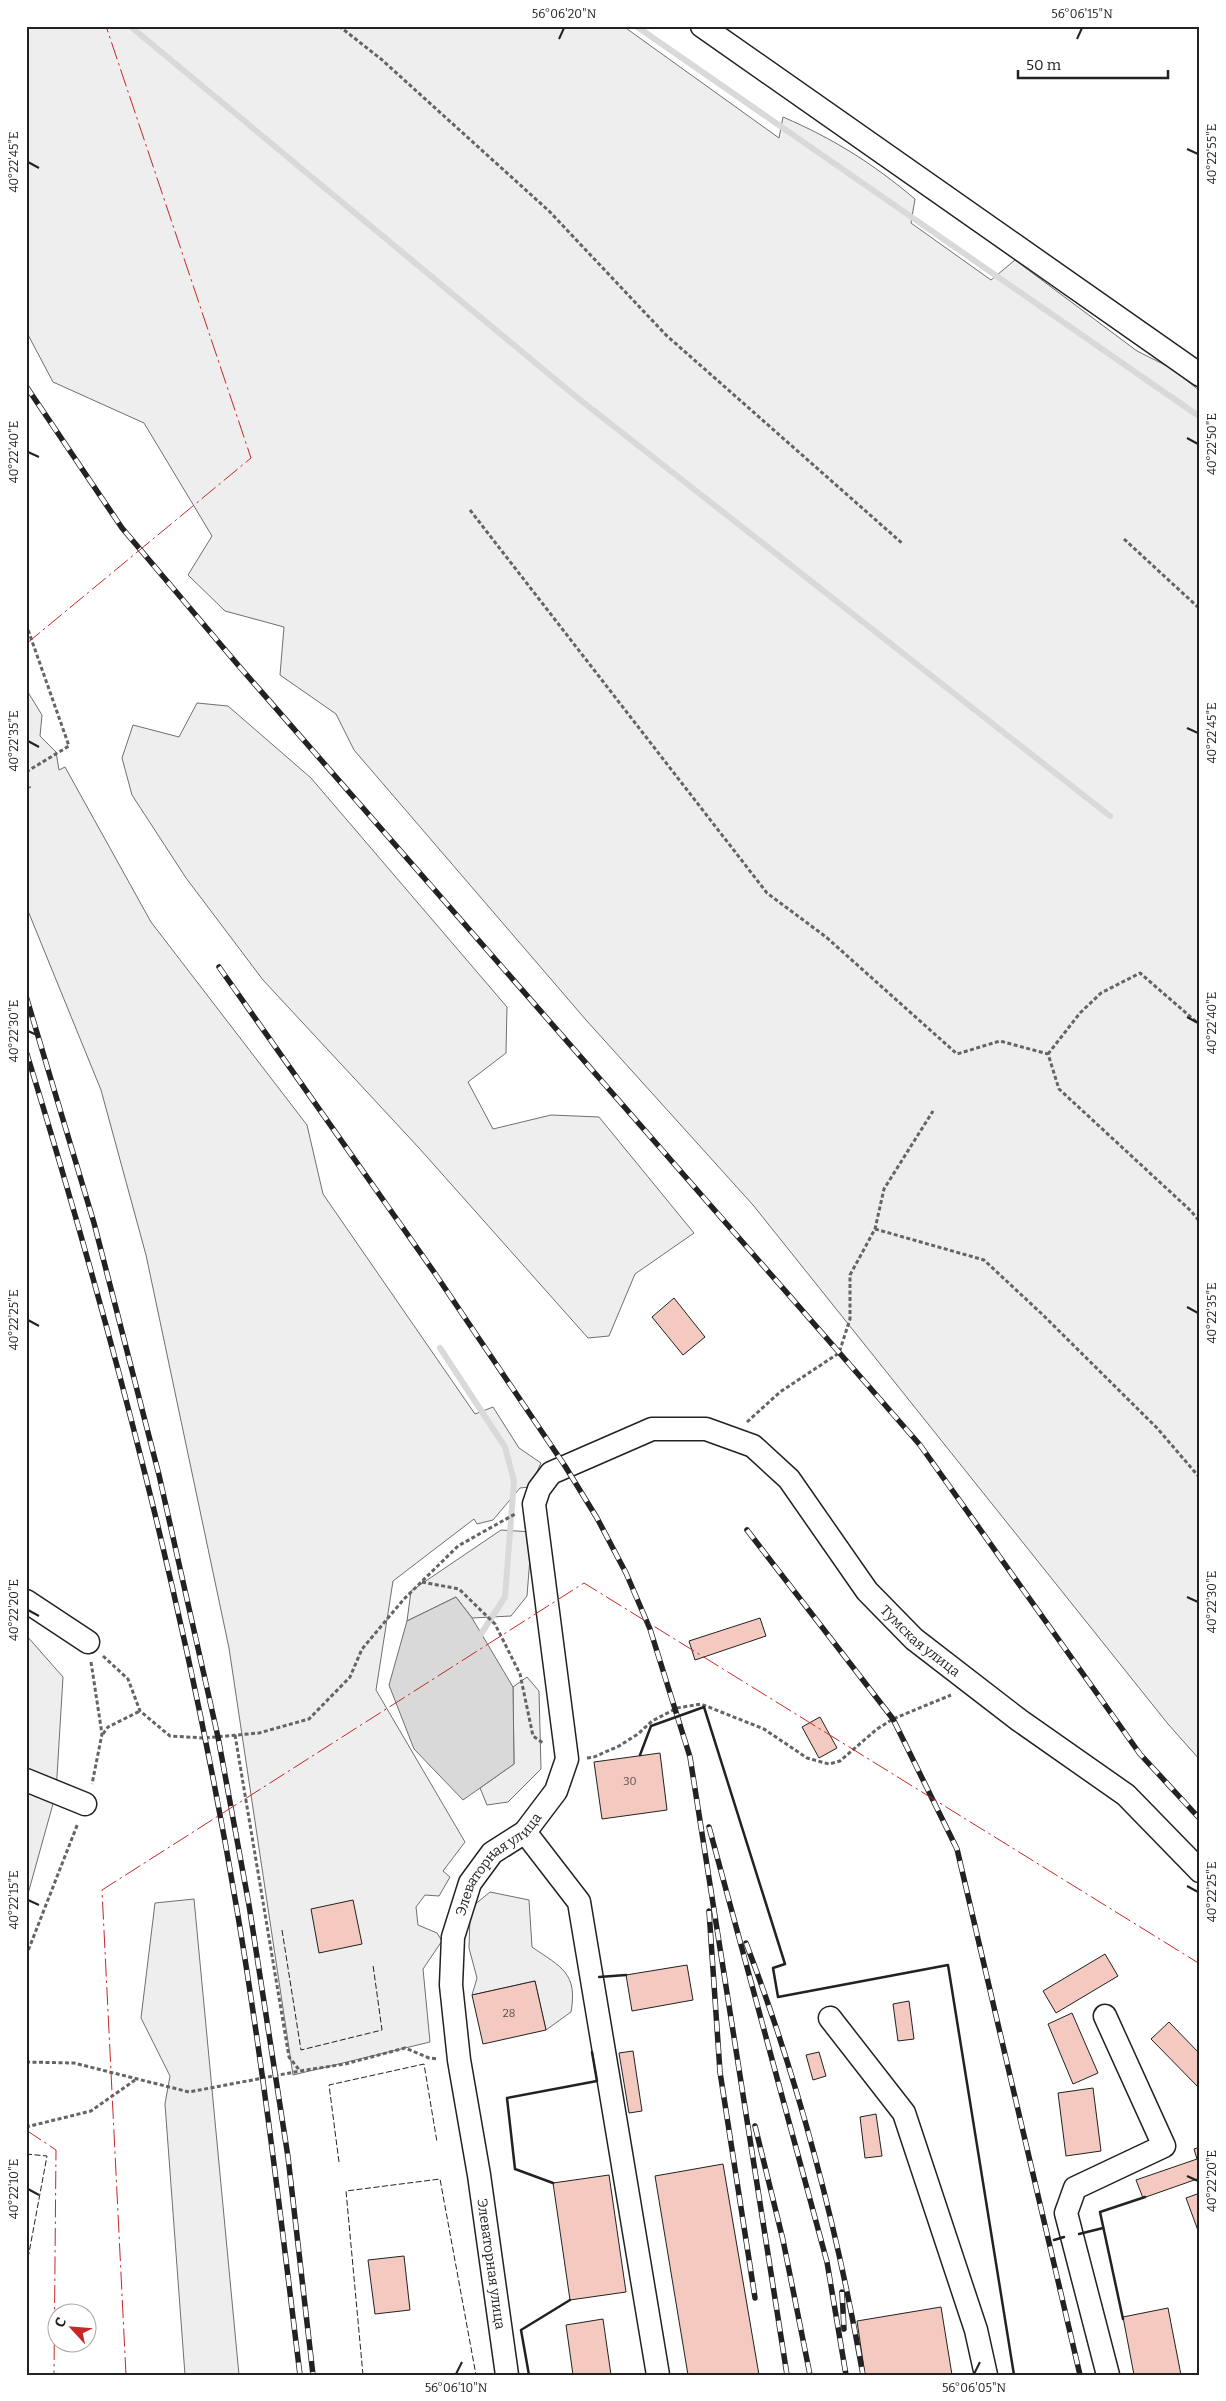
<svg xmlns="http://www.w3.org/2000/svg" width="1226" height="2401" font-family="Bitter,serif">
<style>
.green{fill:#eee;stroke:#6f6f6f}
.water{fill:#d9d9d9;stroke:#6f6f6f}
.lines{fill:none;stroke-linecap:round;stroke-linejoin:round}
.stream{stroke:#d9d9d9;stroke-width:6}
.building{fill:#f3c9c0;stroke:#222}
.minor-casing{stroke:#222;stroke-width:25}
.path{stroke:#646464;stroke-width:3;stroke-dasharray:4 2.5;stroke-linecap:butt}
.minor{stroke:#fff;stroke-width:22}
.rail-casing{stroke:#222;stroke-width:5.5}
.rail{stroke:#fff;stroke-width:4;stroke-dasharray:11;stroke-linecap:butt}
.fence{stroke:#222;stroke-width:1;stroke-dasharray:6 2.5;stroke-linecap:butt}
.wall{stroke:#222;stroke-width:2.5}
.power{stroke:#c62828;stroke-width:1;stroke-dasharray:18 4 2.5 4;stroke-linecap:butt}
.ticks{fill:none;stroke:#222;stroke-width:2}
.labels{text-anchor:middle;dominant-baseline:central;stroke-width:4;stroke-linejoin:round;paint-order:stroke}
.number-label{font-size:11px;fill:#564c4a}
.street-label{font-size:14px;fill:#222;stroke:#fff}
.neatline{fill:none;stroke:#222;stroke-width:2}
.ticks-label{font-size:12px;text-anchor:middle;fill:#222}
</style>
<rect width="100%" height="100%" fill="#fff"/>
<!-- green -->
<g class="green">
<path d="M26 26H623L779 138 783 117C834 139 872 163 915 199L911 223 991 280 1015 260 1137 351 1171 368 1200 391V1760L1168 1724 753 1205 586 1020 354 750 336 714 280 675 284 627 225 611 188 575 212 536 144 423 53 382 26 331Z"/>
<polygon points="26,689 42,715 40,736 56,752 59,770 65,767 151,922 307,1125 323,1194 475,1414 493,1407 519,1448 541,1463 530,1487 520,1488 493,1520 477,1524 474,1519 393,1581 376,1690 465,1842 443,1871 450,1877 439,1896 425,1895 416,1907 418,1925 437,1933 442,1941 423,1969 430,2042 293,2075 229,1648 146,1255 101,1090 26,906 26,790 31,787 26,787"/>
<polygon points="197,703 228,706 311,778 507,1007 506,1053 468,1082 493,1129 551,1115 599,1117 694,1233 635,1274 609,1336 588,1338 419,1148 263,980 186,878 132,795 122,758 133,725 179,737"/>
<polygon points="501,1530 532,1532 527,1596 511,1616 472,1618 456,1597 407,1621 411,1591"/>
<polygon points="26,1635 63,1677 56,1793 26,1901"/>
<polygon points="527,1677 539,1691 541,1769 508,1802 487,1805 480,1788 514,1764 513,1687"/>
<path d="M490 1892 529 1900 532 1947C561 1967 578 1973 571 2012L546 2030 535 1981 472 1995 477 1978 469 1948 470 1918 473 1906Z"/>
<polygon points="194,1899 239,2375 185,2375 165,2104 170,2076 141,2018 155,1903"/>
</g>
<!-- water -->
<polygon class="water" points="456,1597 472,1618 513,1687 514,1764 463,1800 414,1749 389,1685 407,1621"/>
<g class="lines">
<!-- stream -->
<g class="stream">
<polyline points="130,26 574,395 1110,816"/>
<polyline points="636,26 1200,417"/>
<polyline points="440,1348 505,1447 514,1481 505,1597 481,1634"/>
</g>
</g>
<!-- building -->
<g class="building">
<polygon points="674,1298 705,1337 683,1355 652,1317"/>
<polygon points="760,1618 766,1636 695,1660 689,1641"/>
<polygon points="820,1717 837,1748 819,1758 802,1727"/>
<polygon points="660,1753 667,1810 602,1819 594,1762"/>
<polygon points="353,1900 362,1944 319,1953 311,1909"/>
<polygon points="1105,1954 1118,1976 1056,2013 1043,1991"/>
<polygon points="687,1965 693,2000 632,2011 626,1975"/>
<polygon points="535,1981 546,2030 483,2044 472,1995"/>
<polygon points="909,2001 914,2039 898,2041 893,2004"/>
<polygon points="1072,2013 1098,2073 1073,2084 1048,2024"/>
<polygon points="1169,2022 1200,2054 1200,2089 1151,2039"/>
<polygon points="633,2051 642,2111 629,2113 619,2053"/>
<polygon points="819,2052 826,2076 813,2080 806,2055"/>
<polygon points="1093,2088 1101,2151 1066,2156 1058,2093"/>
<polygon points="876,2114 882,2156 865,2158 860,2117"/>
<polygon points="1200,2147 1200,2178 1143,2198 1136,2180 1197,2159 1194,2149"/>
<polygon points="723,2164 759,2375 688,2375 655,2176"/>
<polygon points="609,2175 626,2292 570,2300 553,2183"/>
<polygon points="1200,2193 1200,2236 1186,2198"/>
<polygon points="404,2256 410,2310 375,2314 368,2260"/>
<polygon points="941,2307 952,2375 865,2375 857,2321"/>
<polygon points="1168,2308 1181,2375 1134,2375 1123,2317"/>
<polygon points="603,2319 611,2375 573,2375 566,2325"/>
</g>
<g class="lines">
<!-- minor casing -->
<g class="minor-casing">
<g id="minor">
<polyline points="702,26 1200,375"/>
<polyline points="26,1601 88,1642"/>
<polyline points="26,1780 85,1804"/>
<polyline points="525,1832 579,1902 658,2375"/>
<polyline points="1105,2016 1164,2146 1075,2188 1066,2213 1108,2375"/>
<polyline points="830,2018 904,2113 976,2330 986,2375"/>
<path id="s1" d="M507 2375 479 2175 459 2060 451 1985 453 1937 470 1883 492 1853 525 1832 556 1791 567 1759 534 1504 539 1489 551 1473 652 1429H706L753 1446 789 1479 867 1591 914 1639 1019 1720 1126 1795 1200 1871"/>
</g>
</g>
<!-- path -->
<g class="path">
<polyline points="339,26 381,59 549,211 666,335 903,544"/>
<polyline points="470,510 767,893 826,937 957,1054 1000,1041 1048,1054 1059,1089 1191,1211 1200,1222"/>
<polyline points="1124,539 1200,609"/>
<polyline points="26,624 69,746 26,772"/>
<polyline points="1048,1054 1080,1013 1101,993 1140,973 1200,1025"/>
<polyline points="875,1229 984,1260 1043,1315 1157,1428 1200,1478"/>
<polyline points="747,1422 780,1392 839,1353 850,1319 850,1275 875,1229 884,1189 933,1111"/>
<polyline points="422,1582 459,1589 495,1624 520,1674 533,1736 543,1743"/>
<polyline points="103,1656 128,1679 140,1711 170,1736 205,1738 259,1733 309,1719 350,1677 362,1649 404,1599 458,1546 515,1514"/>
<polyline points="91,1662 102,1734 92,1784"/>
<polyline points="103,1734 108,1727 140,1711"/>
<polyline points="235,1735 289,2057 300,2071 345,2064 405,2048 429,2058 438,2059"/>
<polyline points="587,1758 594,1757 619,1746 638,1734 652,1721 677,1708 701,1704 764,1729 807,1758 829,1764 840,1761 877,1729 893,1719 951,1695"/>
<polyline points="26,1956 78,1823"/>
<polyline points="26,2062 74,2063 189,2092 300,2071"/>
<polyline points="26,2127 91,2111 135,2080"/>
</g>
<!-- minor -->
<use href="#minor" class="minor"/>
<!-- rail casing -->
<g class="rail-casing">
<g id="rail">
<polyline points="26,386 122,528 238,665 920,1445 1140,1754 1200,1819"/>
<polyline points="219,967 434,1272 565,1466 597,1518 626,1573 650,1629 690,1757 787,2375"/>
<polyline points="26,996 94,1223 159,1475 218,1737 249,1905 288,2157 313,2375"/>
<path d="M26 1051C113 1333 188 1618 237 1910 263 2064 281 2219 300 2375"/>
<polyline points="747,1530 893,1719 957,1849 1080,2375"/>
<polyline points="709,1827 827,2262 846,2375"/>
<polyline points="709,1911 720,2072 755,2298"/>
<path d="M746 1943C799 2082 837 2227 863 2375"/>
<polyline points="755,2126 783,2240 810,2375"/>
<polyline points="842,2292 844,2329"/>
</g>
</g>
<!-- rail -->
<use href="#rail" class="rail"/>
<!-- fence -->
<g class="fence">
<polyline points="282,1930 301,2050 382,2030 373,1965"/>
<polyline points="26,2154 47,2156 26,2269"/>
<polyline points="339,2162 329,2085 424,2064 437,2142"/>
<polyline points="363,2375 346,2191 440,2179 476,2375"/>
</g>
<!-- wall -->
<g class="wall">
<polyline points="640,1755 651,1726 704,1707 785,1964 773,1968 778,1997 948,1965 1014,2375"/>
<polyline points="599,1977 626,1975"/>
<polyline points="553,2183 515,2169 507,2098 597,2081 592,2052"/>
<polyline points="1079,2234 1103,2228"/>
<polyline points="1054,2240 1064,2237"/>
<polyline points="1123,2319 1100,2212 1145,2197"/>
<polyline points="529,2375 521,2330 570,2300"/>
</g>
<!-- power -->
<g class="power">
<polyline points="26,644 251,458 106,26"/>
<polyline points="26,2130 56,2150 54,2375"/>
<polyline points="126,2375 102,1890 584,1583 1200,1964"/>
</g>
</g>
<!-- ticks -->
<path class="ticks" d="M559 39 564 28M1077 39 1082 28M1187 149 1198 154M28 162 39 168M1187 438 1198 444M28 452 39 457M1187 728 1198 733M28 741 39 747M1187 1017 1198 1023M28 1031 39 1036M1187 1307 1198 1313M28 1320 39 1326M1187 1597 1198 1602M28 1610 39 1616M1187 1886 1198 1892M28 1900 39 1905M1187 2176 1198 2181M28 2189 39 2195M456 2374 462 2362M974 2374 980 2362"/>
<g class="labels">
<!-- number labels -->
<g class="number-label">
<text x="630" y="1781">30</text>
<text x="509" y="2013">28</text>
</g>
<!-- street labels -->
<g class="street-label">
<text stroke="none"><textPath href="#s1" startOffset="1426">Тумская улица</textPath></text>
<text stroke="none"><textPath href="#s1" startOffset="531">Элеваторная улица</textPath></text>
<text transform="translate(491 2264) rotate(82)">Элеваторная улица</text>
</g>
</g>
<!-- border -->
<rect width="1226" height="2401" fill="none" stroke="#ffffff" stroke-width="55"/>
<!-- north arrow -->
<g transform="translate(72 2328) rotate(296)"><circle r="24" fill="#ffffff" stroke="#a7a7a7"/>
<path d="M0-4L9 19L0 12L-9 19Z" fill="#c62828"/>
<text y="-8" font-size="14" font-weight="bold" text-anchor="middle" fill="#222222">С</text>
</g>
<!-- scale -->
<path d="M1018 70v8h150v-8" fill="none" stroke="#222222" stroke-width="2.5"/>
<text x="1026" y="70" font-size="15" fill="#222222" stroke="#ffffff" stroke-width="4" paint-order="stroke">50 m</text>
<rect x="28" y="28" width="1170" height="2346" class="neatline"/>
<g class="ticks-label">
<text x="564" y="18">56°06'20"N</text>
<text x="1082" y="18">56°06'15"N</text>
<text transform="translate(1212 154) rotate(-90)" y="4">40°22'55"E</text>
<text transform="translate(14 162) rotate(-90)" y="4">40°22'45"E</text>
<text transform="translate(1212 444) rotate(-90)" y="4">40°22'50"E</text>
<text transform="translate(14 452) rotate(-90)" y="4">40°22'40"E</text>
<text transform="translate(1212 733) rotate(-90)" y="4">40°22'45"E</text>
<text transform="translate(14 741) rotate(-90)" y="4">40°22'35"E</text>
<text transform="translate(1212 1023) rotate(-90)" y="4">40°22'40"E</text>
<text transform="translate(14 1031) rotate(-90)" y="4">40°22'30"E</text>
<text transform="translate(1212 1313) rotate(-90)" y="4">40°22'35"E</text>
<text transform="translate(14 1320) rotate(-90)" y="4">40°22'25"E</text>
<text transform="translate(1212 1602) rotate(-90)" y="4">40°22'30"E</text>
<text transform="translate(14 1610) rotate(-90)" y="4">40°22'20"E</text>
<text transform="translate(1212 1892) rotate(-90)" y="4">40°22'25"E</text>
<text transform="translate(14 1900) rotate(-90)" y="4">40°22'15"E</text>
<text transform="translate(1212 2181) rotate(-90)" y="4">40°22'20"E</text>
<text transform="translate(14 2189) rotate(-90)" y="4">40°22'10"E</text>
<text x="456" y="2392">56°06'10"N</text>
<text x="974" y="2392">56°06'05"N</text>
</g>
</svg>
